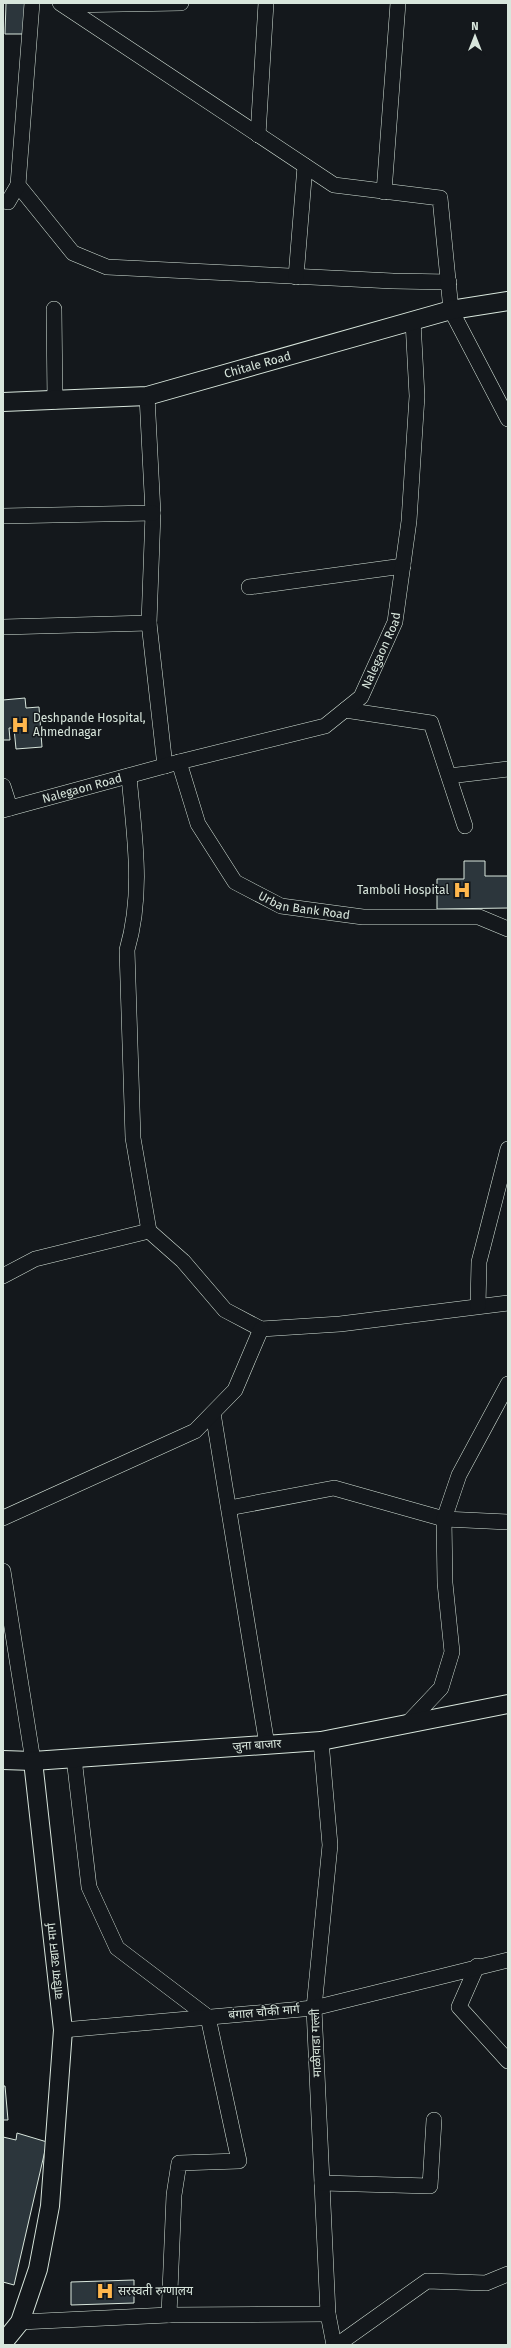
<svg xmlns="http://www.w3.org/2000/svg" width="511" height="2348" font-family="'Fira Sans','Noto Sans Devanagari',sans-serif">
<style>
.building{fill:#2c363c;stroke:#d8e6dc}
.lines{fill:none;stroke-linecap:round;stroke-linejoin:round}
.minor-casing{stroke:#d8e6dc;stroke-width:16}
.tertiary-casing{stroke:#d8e6dc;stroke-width:20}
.minor{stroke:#14181c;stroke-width:15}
.tertiary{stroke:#14181c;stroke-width:18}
.labels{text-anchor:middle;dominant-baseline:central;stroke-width:3;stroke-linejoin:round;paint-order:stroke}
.street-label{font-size:12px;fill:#d8e6dc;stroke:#14181c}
.poi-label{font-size:12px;fill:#d8e6dc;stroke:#14181c;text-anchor:start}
</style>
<rect width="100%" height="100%" fill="#14181c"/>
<!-- building -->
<g class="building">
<polygon points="6,3 25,3 24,34 5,34"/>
<polygon points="25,698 26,708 39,707 42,747 16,749 14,728 9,728 10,740 3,740 3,700"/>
<polygon points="464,861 485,861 485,876 508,876 508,908 437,909 437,879 464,879"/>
<polygon points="3,2086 5,2086 8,2120 3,2120"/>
<polygon points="17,2133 47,2142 14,2285 3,2282 3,2137 16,2140"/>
<polygon points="134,2280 134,2303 71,2305 71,2282"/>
</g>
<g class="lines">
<!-- minor casing -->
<g class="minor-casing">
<g id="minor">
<polyline points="32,3 18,185 73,253 107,267 393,281 449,282"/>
<polyline points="60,3 334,185 440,198 451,310 508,419"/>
<polyline points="65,5 181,3"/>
<polyline points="258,135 266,3"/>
<polyline points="384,192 398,3"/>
<polyline points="3,201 8,202 18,185"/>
<polyline points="296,277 305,166"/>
<polyline points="54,309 55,401"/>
<polyline points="147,396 153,513 149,623 165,766"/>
<polyline points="3,516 153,513"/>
<polyline points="249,587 403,566"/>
<polyline points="3,627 149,623"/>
<polyline points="345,710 431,723 465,826"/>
<path id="s1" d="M179 762 198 824 235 882 281 906 363 917H479L508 929"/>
<path d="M129 776C134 834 144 892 127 950L133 1138 149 1231"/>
<polyline points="449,776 508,769"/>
<polyline points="3,786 10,808"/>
<path id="s2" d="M3 810 179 762 325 726 361 697 395 622 409 521 417 396 413 321"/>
<polyline points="3,1276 35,1259 149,1231 183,1261 225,1310 261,1329 340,1324 508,1303"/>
<polyline points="478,1306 479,1262 508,1149"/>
<polyline points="213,1413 267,1745"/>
<polyline points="229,1508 334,1488 444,1519 508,1522"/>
<polyline points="3,1518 195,1431 235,1390 261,1329"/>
<polyline points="3,1571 33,1761"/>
<polyline points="407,1724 441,1688 452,1652 445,1583 444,1519 459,1475 508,1384"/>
<polyline points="321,1741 330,1845 314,2008 328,2314 334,2345"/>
<polyline points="74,1758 89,1887 117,1948 208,2017 239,2161 179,2163 174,2195 169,2315"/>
<polyline points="477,1966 459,2007 508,2061"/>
<polyline points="63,2030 314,2008 508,1960"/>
<polyline points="322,2183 430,2186 434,2120"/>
<polyline points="20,2322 169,2315 328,2314"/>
<polyline points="337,2345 427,2281 486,2283 508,2274"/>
</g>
</g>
<!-- tertiary casing -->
<g class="tertiary-casing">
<g id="tertiary">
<path id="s3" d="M3 402 147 396 451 310 508 301"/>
<polyline points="3,1760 33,1761 321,1741 508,1704"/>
<polyline points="3,2343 20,2322 38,2269 50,2206 63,2030 33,1761"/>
</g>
</g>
<!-- minor -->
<use href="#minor" class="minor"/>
<!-- tertiary -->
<use href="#tertiary" class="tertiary"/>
</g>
<!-- icons -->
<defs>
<g id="hospital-bare" transform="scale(1.38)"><path d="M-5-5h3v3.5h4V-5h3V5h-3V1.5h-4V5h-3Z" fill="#ffb74d" stroke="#14181c" stroke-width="2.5" paint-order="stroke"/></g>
</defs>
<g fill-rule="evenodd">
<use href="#hospital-bare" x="20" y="725"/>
<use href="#hospital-bare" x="462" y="890"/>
<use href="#hospital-bare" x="105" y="2291"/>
</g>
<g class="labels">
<!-- street labels -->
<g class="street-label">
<text stroke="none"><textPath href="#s3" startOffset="259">Chitale Road</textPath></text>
<text stroke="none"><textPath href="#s2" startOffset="430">Nalegaon Road</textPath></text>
<text stroke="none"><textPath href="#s2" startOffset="82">Nalegaon Road</textPath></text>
<text stroke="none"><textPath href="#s1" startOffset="208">Urban Bank Road</textPath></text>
<text transform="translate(257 1745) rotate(-4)">जुना बाजार</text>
<text transform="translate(55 1961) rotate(-96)">वाडिया उद्यान मार्ग</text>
<text transform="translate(264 2012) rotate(-5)">बंगाल चौकी मार्ग</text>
<text transform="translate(316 2043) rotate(-92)">माळीवाडा गल्ली</text>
</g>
<!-- poi labels -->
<g class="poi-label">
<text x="33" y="718">Deshpande Hospital,<tspan x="33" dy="14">Ahmednagar</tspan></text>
<text x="449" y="890" text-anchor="end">Tamboli Hospital</text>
<text x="118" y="2291">सरस्वती रुग्णालय</text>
</g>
</g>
<!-- border -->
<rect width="511" height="2348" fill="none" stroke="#d8e6dc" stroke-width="8"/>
<!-- north arrow -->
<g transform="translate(475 36)" stroke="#14181c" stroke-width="3" paint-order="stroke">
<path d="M0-3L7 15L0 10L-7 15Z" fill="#d8e6dc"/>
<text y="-6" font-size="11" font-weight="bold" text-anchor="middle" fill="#d8e6dc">N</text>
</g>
</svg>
